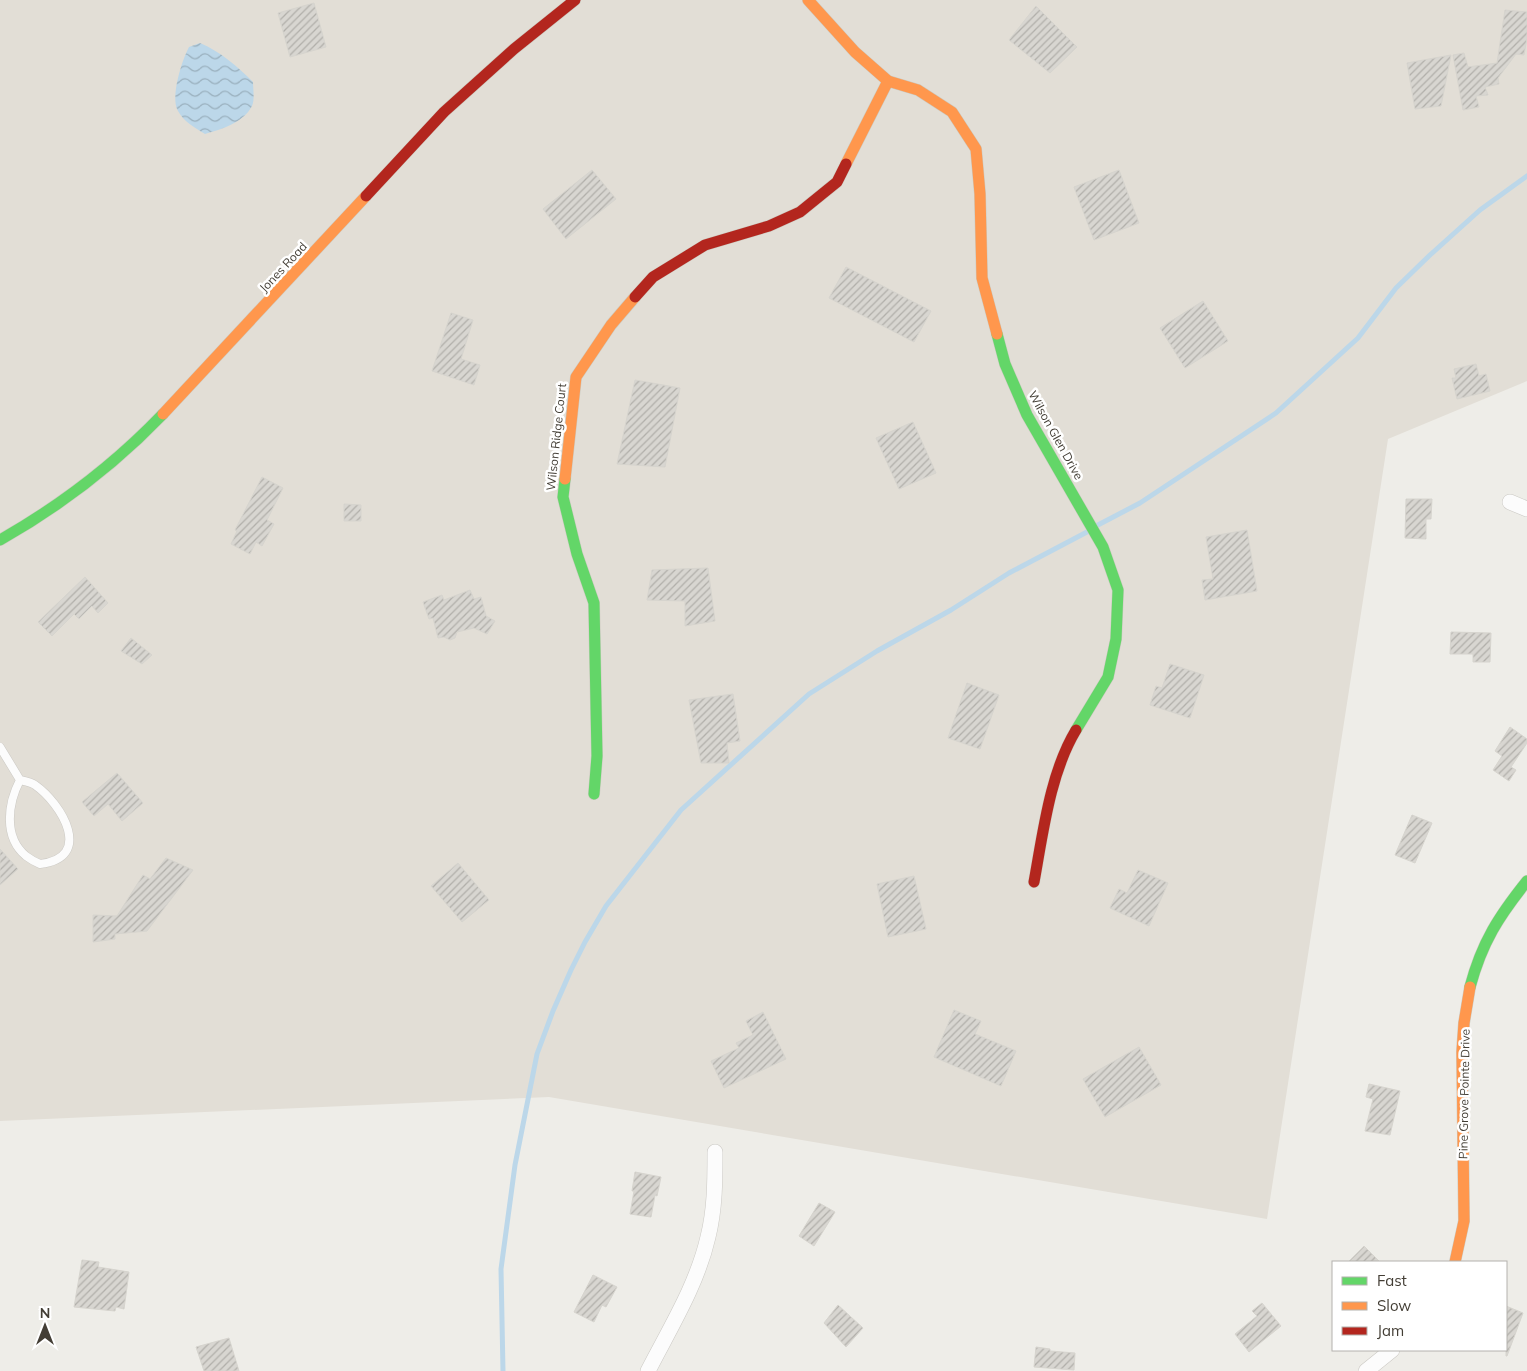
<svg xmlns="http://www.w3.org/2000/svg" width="1527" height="1371" font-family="Mulish,sans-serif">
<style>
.residential{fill:#e2ded6}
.water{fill:url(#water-waves)}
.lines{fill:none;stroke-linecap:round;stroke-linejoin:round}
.stream{stroke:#bcd7e9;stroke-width:5}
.building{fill:url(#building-hatch);stroke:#d6d4ce}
.lane-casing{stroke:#cbc9c4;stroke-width:9}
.street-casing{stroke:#cbc9c4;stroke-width:16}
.fast-casing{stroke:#cccac0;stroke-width:12}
.slow-casing{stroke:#cccac0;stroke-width:12}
.jam-casing{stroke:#cccac0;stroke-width:12}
.lane{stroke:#fcfcfc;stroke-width:8}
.street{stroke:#fcfcfc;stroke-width:15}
.fast{stroke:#63d668;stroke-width:11}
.slow{stroke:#ff974d;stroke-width:11}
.jam{stroke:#b3261e;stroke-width:11}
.labels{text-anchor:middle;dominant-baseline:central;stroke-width:5;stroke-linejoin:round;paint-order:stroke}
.street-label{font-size:12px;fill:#433e35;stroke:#fff}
</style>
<defs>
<pattern id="water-waves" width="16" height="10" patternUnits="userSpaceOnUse" patternTransform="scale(1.25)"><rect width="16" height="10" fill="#bcd7e9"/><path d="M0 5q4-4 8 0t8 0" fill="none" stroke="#9ab0be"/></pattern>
<pattern id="building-hatch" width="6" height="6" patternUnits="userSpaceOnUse" patternTransform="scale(1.25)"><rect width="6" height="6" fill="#d8d6d1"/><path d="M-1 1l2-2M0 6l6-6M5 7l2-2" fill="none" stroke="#b1afaa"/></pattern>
</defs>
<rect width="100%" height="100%" fill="#eeede8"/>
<!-- residential -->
<polygon class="residential" points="0,0 1527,0 1527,381 1388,439 1267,1219 549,1097 0,1121"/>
<!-- water -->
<path class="water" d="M200 43C221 52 237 66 253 82 253 89 255 100 252 106 243 123 222 129 205 134 194 127 184 122 178 111 170 97 182 60 189 47Z"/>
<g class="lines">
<!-- stream -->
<g class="stream">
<polyline points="1096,526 1140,503 1276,413 1358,338 1396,288 1430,255 1480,210 1527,176"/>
<polyline points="503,1371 501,1269 515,1165 537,1054 553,1011 571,970 585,942 606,906 681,810 809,694 877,651 951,610 1009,573 1087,532"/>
</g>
</g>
<!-- building -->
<g class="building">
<polygon points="314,3 326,47 290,57 278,13"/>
<polygon points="1036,6 1077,47 1050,73 1009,40"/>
<polygon points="1505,10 1527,12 1527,38 1524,55 1516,54 1498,78 1499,84 1485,87 1488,95 1476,96 1479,107 1463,110 1453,55 1464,53 1468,67 1497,63"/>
<polygon points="1451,55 1441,106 1415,109 1407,63"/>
<polygon points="592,170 616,199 566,239 543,209"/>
<polygon points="1119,170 1139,223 1094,240 1074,187"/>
<polygon points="846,267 931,311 914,342 829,298"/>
<polygon points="1203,301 1228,341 1185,368 1160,328"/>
<polygon points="451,313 473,320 461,359 480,365 474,385 432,371"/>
<polygon points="1476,364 1479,376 1486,374 1490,391 1457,399 1452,378 1456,378 1454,369"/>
<polygon points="635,380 680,388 665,467 617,464"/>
<polygon points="913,422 936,473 899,489 876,438"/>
<polygon points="262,477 283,488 267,520 274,524 262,546 256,542 250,554 231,544 237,531 235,530"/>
<polygon points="1406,499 1432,499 1431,519 1426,519 1426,539 1405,538"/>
<polygon points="344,504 361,505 361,521 344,521"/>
<polygon points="1247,530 1257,591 1205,600 1202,580 1213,579 1206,537"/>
<polygon points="708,568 715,621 685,626 685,601 647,600 652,570"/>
<polygon points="85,577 108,603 98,613 92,606 79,619 74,614 52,636 38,622"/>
<polygon points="470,590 474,599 481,597 486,616 495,621 487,634 474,628 457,632 455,638 450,640 444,637 438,638 433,618 429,619 423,602 442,595 444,600"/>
<polygon points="1451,632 1491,633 1490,662 1473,662 1473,654 1450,654"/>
<polygon points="131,638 152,655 142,664 121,651"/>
<polygon points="1170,664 1204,675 1190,718 1150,705 1156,686 1162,688"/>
<polygon points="967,683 999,695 980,749 948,738"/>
<polygon points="733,694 740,741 727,743 729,763 701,763 689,700"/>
<polygon points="1510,727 1527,739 1527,743 1511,767 1516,770 1509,781 1493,770 1502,756 1495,751"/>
<polygon points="117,773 143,803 122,821 108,804 94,816 82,802"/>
<polygon points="1412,815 1432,823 1415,863 1395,855"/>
<polygon points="0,849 18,869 0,885"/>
<polygon points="166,858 193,870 147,931 115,934 115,939 93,942 93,915 117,916 143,875 150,879"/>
<polygon points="458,863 489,900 462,922 431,886"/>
<polygon points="1138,870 1168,883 1149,926 1110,908 1119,889 1127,893"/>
<polygon points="914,876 926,929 888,937 877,884"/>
<polygon points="954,1010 981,1021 975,1034 1016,1051 1001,1086 934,1057"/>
<polygon points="763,1012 786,1059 724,1088 711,1061 739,1048 736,1043 753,1035 746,1021"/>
<polygon points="1139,1047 1161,1085 1105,1117 1083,1079"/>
<polygon points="1369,1084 1400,1091 1390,1135 1365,1131 1373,1099 1366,1097"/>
<polygon points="635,1172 661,1177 657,1196 655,1195 651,1217 630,1214 634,1191 632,1191"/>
<polygon points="819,1203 835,1212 814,1246 799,1236"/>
<polygon points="1364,1246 1380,1262 1348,1262"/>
<polygon points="82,1260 99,1262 98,1267 129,1272 124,1309 116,1307 115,1311 74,1307"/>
<polygon points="593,1275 617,1287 606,1307 602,1305 594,1322 574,1312"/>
<polygon points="1262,1303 1281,1326 1249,1352 1235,1334 1257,1316 1252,1311"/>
<polygon points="838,1305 863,1328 846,1347 824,1323"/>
<polygon points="1506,1306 1523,1313 1507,1356 1506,1356"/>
<polygon points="229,1338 239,1371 204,1371 196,1347"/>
<polygon points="1036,1347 1050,1349 1050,1351 1075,1353 1074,1370 1034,1367"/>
</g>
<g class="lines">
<!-- lane casing -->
<g class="lane-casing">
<path id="lane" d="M0 747 20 780C25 781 31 782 35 785 62 804 94 858 40 864 35 862 30 859 26 856 3 837 8 803 20 780"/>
</g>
<!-- street casing -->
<g class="street-casing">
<g id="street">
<polyline points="1510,502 1527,509"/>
<path d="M648 1371C670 1328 697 1285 708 1237 715 1209 715 1181 715 1152"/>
<polyline points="1366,1371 1392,1350"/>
</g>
</g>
<!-- fast casing -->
<g class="fast-casing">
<g id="fast">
<polyline points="997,334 1005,364 1027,415 1103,547 1118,590 1116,639 1108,677 1076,730"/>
<polyline points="565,479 563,497 577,554 594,603 597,756 594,794"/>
<path d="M0 540C60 506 115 464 163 414"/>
<path d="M1470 987C1482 942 1499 916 1527 881"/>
</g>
</g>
<!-- slow casing -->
<g class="slow-casing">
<g id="slow">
<polyline points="808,0 855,52 888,81 918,90 952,112 976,149 980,194 982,278 997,334"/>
<polyline points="846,164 888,81"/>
<polyline points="163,414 366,196"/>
<polyline points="565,479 576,377 611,325 635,297"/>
<polyline points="1455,1262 1464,1221 1462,1052 1464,1023 1470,987"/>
</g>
</g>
<!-- jam casing -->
<g class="jam-casing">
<g id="jam">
<polyline points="366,196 444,112 514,49 575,0"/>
<polyline points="635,297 653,277 705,245 769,226 800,212 837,182 846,164"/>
<path d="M1034 882C1043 833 1050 773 1076 730"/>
</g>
</g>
<!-- lane -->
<use href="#lane" class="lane"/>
<!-- street -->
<use href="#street" class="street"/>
<!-- fast -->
<use href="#fast" class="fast"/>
<!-- slow -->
<use href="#slow" class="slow"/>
<!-- jam -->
<use href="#jam" class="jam"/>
</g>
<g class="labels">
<!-- street labels -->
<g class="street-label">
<text transform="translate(283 267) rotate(-47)">Jones Road</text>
<text transform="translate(1056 435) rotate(61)">Wilson Glen Drive</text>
<text transform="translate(556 437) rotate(-84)">Wilson Ridge Court</text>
<text transform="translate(1464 1094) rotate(-89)">Pine Grove Pointe Drive</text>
</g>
</g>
<!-- legend -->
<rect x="1332" y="1261" width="175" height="90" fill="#ffffff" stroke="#b4b2ae"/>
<rect x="1342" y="1277" width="25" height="8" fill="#63d668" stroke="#b4b2ae"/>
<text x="1377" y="1286" font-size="15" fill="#433e35">Fast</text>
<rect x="1342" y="1302" width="25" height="8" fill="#ff974d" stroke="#b4b2ae"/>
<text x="1377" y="1311" font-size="15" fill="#433e35">Slow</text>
<rect x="1342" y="1327" width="25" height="8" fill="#b3261e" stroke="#b4b2ae"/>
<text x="1377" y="1336" font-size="15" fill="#433e35">Jam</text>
<!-- north arrow -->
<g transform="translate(45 1326)" stroke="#ffffff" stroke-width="4" paint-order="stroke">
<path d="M0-4L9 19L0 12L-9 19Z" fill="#433e35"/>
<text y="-8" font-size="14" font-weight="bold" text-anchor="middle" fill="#433e35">N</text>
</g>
</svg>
